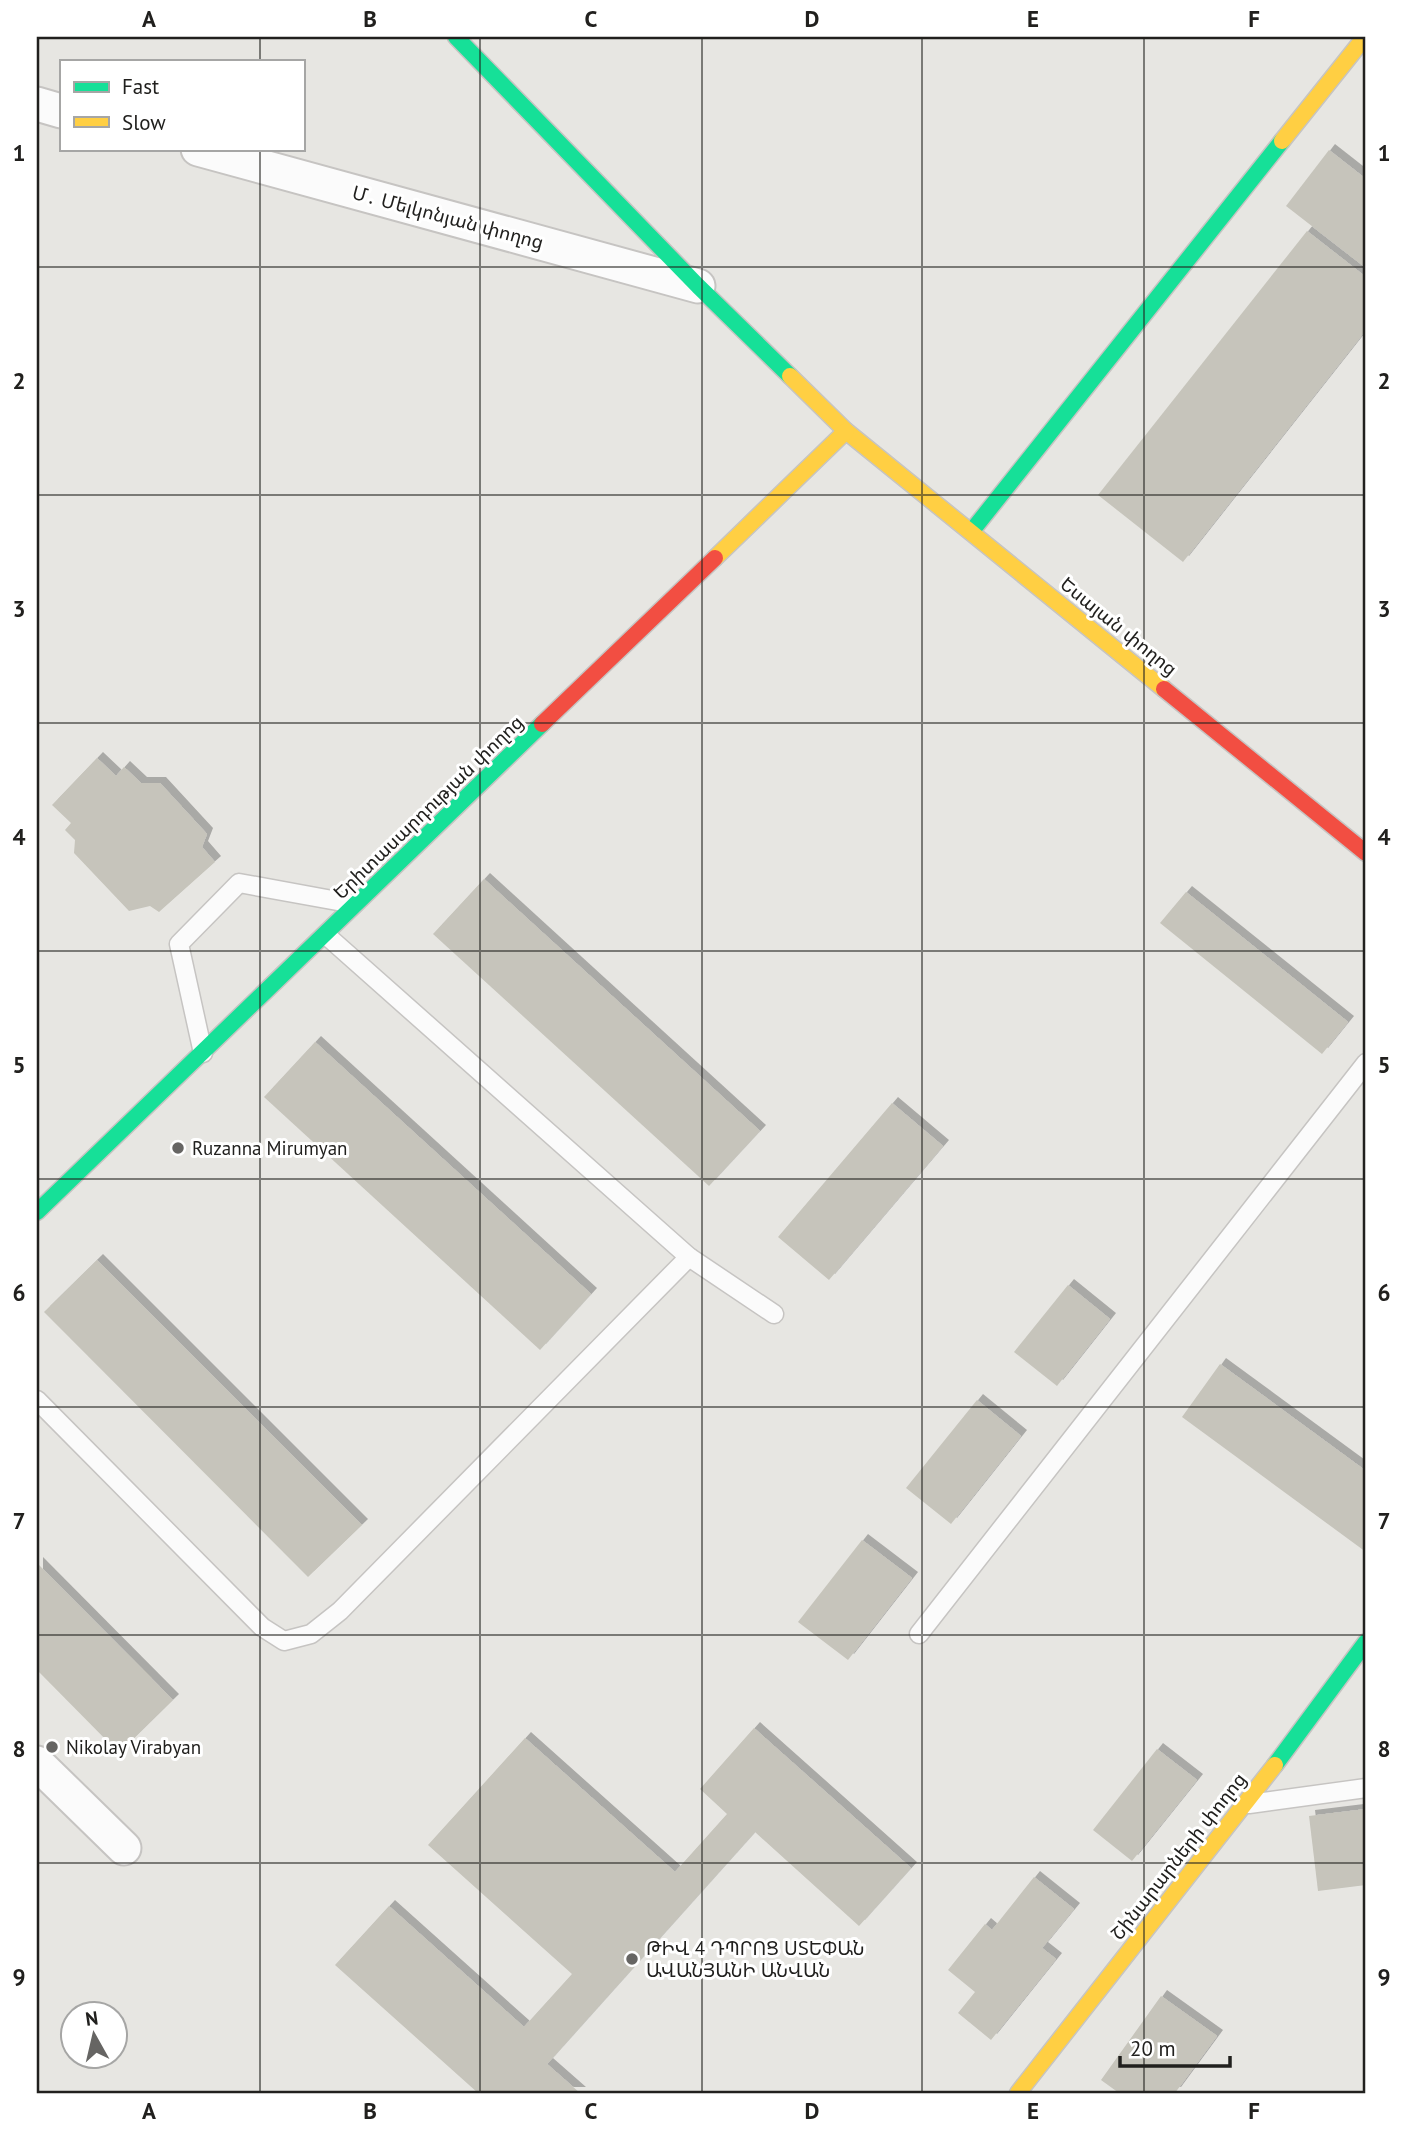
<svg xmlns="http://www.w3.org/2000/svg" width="1403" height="2130" font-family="'PT Sans','Noto Sans Armenian',sans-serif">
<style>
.building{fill:#c6c4bb;filter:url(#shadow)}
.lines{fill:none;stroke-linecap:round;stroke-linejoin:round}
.lane-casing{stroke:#c6c4c2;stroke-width:21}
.street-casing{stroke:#c6c4c2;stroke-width:37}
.fast-casing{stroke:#c6c4c2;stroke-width:19}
.slow-casing{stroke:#c6c4c2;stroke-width:19}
.jam-casing{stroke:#c6c4c2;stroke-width:19}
.lane{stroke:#fbfbfb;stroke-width:18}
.street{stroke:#fbfbfb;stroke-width:33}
.fast{stroke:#16e098;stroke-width:16}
.slow{stroke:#ffcf43;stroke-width:16}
.jam{stroke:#f24e42;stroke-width:16}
.grid{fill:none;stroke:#21201e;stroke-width:2;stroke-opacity:0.55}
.poi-dot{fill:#666563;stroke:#fff;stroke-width:2.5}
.labels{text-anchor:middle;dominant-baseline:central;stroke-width:6;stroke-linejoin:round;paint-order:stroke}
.street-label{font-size:19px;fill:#21201e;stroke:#fff}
.poi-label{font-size:19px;fill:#21201e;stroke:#fff;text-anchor:start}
.neatline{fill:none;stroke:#21201e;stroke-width:2.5}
.grid-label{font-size:23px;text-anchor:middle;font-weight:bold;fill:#21201e}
</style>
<defs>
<filter id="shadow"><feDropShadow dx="6" dy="-6" stdDeviation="0" flood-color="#0004"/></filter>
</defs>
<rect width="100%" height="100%" fill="#e7e6e2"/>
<!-- building -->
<g class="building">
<polygon points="1329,150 1366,179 1366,268 1286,206"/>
<polygon points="1307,231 1366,277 1366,330 1183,562 1098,495"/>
<polygon points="97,758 116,776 124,767 141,783 160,783 207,834 202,847 215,862 159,912 150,906 129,911 74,853 75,840 65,830 71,823 52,805"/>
<polygon points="484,879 760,1131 709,1186 433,934"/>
<polygon points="1186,892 1348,1022 1322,1054 1160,923"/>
<polygon points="315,1042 591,1294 540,1350 264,1097"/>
<polygon points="892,1103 943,1146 829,1280 778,1237"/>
<polygon points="97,1260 362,1525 308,1577 44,1312"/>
<polygon points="1068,1285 1110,1319 1057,1386 1014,1352"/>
<polygon points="1220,1364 1366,1471 1366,1552 1182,1417"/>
<polygon points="977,1400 1021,1436 951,1524 906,1488"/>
<polygon points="862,1540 912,1578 848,1660 798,1622"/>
<polygon points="37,1563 173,1700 119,1753 37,1670"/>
<polygon points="754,1728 911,1868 859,1926 755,1832 547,2064 580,2093 478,2093 335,1965 389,1906 524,2027 572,1974 428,1845 525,1738 675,1872 727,1814 700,1789"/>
<polygon points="1157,1749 1197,1780 1132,1861 1093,1830"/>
<polygon points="1366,1809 1366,1885 1318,1891 1309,1816"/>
<polygon points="1034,1877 1074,1909 1042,1948 1056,1959 991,2040 958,2013 975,1992 948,1970 985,1924 992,1930"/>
<polygon points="1161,1996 1217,2036 1175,2093 1119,2093 1101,2080"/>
</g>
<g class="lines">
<!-- lane casing -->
<g class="lane-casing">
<g id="lane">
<polyline points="326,935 689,1257 774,1314"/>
<polyline points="203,1053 179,944 239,883 354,904"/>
<polyline points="37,1400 262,1627 284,1641 311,1634 340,1611 689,1257"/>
<polyline points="919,1634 1366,1063"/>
<polyline points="1249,1804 1366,1788"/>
</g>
</g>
<!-- street casing -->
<g class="street-casing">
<g id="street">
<polyline points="37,104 61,111"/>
<polyline points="198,149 698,286"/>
<polyline points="37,1763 124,1848"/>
</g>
</g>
<!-- fast casing -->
<g class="fast-casing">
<g id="fast">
<polyline points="456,37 698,286 790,376"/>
<polyline points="971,532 1282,141"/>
<polyline points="37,1212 542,724"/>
<polyline points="1275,1765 1366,1642"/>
</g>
</g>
<!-- slow casing -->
<g class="slow-casing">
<g id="slow">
<polyline points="1282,141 1365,37"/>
<polyline points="790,376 846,431 1164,689"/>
<polyline points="715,558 846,431"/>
<polyline points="1018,2093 1275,1765"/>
</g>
</g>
<!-- jam casing -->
<g class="jam-casing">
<g id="jam">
<polyline points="1164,689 1366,853"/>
<polyline points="542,724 715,558"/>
</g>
</g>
<!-- lane -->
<use href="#lane" class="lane"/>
<!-- street -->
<use href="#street" class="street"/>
<!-- fast -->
<use href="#fast" class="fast"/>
<!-- slow -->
<use href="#slow" class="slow"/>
<!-- jam -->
<use href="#jam" class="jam"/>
</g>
<!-- grid -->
<path class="grid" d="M260 37V61M480 37V2093M702 37V2093M922 37V2093M1144 37V2093M260 149V2093M37 267H1366M37 495H1366M37 723H1366M37 951H1366M37 1179H1366M37 1407H1366M37 1635H1366M37 1863H1366"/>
<!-- markers -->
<g class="poi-dot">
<circle cx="178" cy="1148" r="7"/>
<circle cx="52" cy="1747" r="7"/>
<circle cx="632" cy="1959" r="7"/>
</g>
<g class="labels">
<!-- street labels -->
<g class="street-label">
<text transform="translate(448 217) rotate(15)">Մ․ Մելկոնյան փողոց</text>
<text transform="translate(1119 626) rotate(39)">Եսայան փողոց</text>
<text transform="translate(428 807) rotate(-44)">Երիտասարդության փողոց</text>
<text transform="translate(1178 1856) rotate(-52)">Շինարարների փողոց</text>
</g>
<!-- poi labels -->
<g class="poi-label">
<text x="192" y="1148">Ruzanna Mirumyan</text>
<text x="66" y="1747">Nikolay Virabyan</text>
<text x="646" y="1948">ԹԻՎ 4 ԴՊՐՈՑ ՍՏԵՓԱՆ<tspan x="646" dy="22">ԱՎԱՆՅԱՆԻ ԱՆՎԱՆ</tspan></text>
</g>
</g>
<!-- border -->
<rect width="1403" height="2130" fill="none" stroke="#ffffff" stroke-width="77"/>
<!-- legend -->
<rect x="60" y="60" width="245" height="91" fill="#ffffff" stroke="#a6a6a5" stroke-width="2"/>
<rect x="74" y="82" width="35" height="10" fill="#16e098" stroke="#a6a6a5" stroke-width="2"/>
<text x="122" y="94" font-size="21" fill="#21201e">Fast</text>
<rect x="74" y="117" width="35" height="10" fill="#ffcf43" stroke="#a6a6a5" stroke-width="2"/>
<text x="122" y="130" font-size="21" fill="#21201e">Slow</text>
<!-- north arrow -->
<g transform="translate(94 2035) rotate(352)"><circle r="33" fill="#ffffff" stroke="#a6a6a5" stroke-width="2"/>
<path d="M0-5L12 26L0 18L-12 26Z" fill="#666563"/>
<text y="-10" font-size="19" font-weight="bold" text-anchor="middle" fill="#21201e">N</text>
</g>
<!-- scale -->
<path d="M1120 2056v10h110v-10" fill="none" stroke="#21201e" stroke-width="3.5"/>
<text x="1130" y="2056" font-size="21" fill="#21201e" stroke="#ffffff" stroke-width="5" paint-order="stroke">20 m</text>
<rect x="38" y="38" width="1326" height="2054" class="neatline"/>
<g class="grid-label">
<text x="149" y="27">A</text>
<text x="370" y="27">B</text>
<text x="591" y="27">C</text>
<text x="812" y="27">D</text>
<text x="1033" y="27">E</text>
<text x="1254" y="27">F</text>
<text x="19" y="161">1</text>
<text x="1384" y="161">1</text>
<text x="19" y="389">2</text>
<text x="1384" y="389">2</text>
<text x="19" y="617">3</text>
<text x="1384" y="617">3</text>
<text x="19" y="845">4</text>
<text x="1384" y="845">4</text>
<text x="19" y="1073">5</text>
<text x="1384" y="1073">5</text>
<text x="19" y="1301">6</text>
<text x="1384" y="1301">6</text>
<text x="19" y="1529">7</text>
<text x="1384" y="1529">7</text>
<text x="19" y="1757">8</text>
<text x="1384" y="1757">8</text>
<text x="19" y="1985">9</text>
<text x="1384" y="1985">9</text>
<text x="149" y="2119">A</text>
<text x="370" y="2119">B</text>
<text x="591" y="2119">C</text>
<text x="812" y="2119">D</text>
<text x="1033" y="2119">E</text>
<text x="1254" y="2119">F</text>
</g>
</svg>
